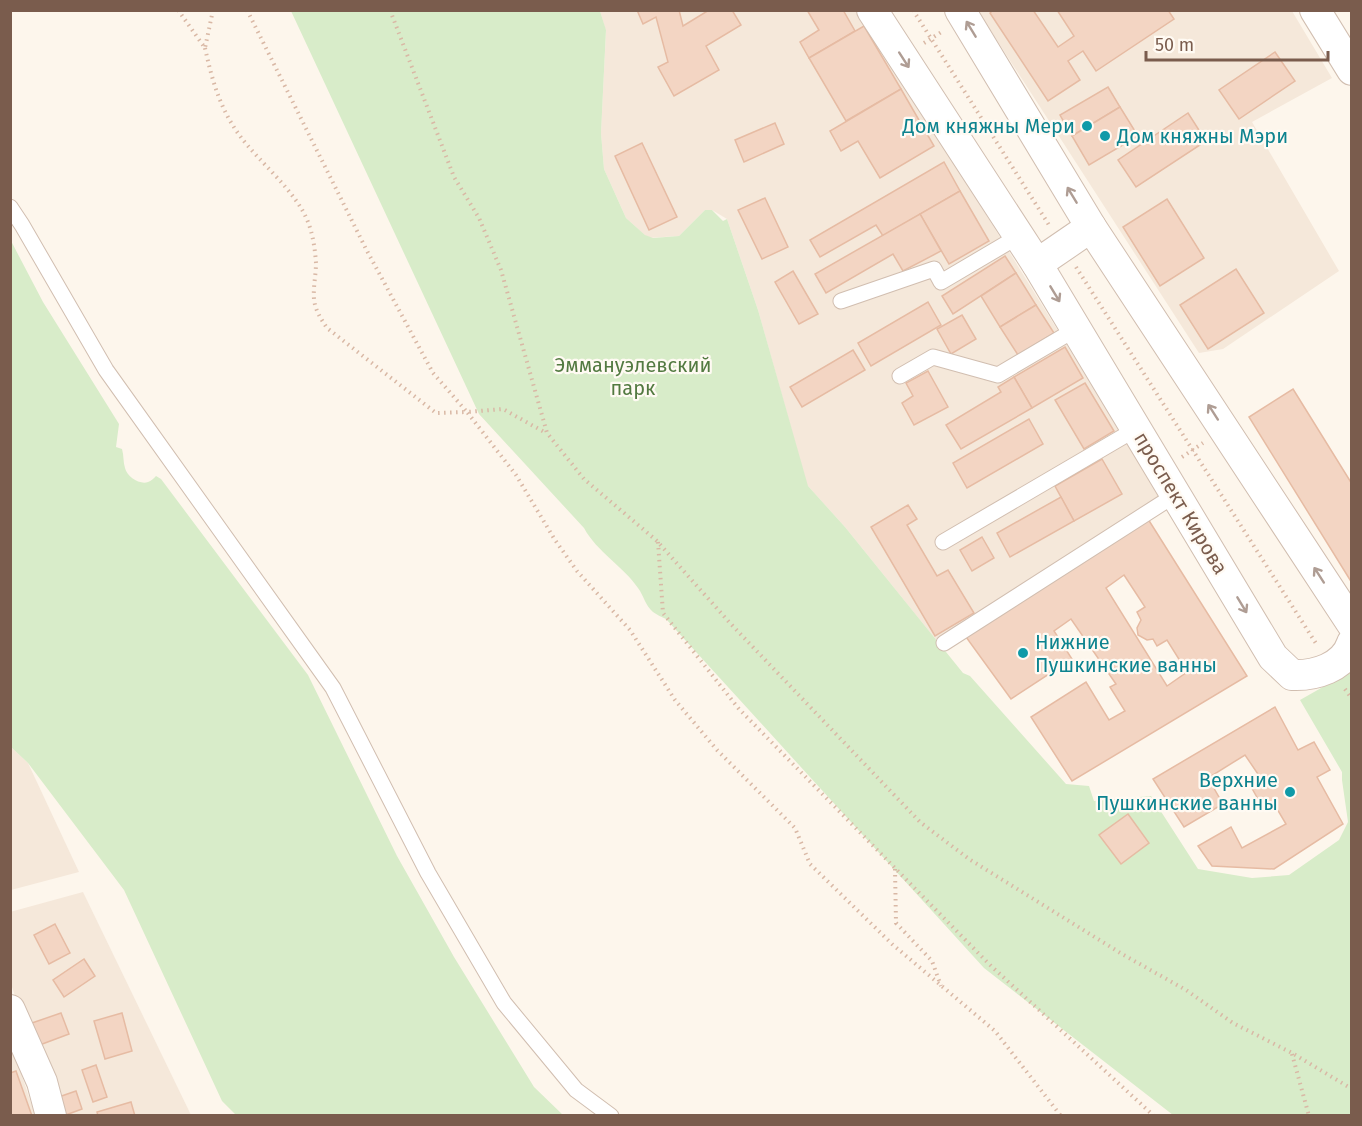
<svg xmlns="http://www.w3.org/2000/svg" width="1362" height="1126" font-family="'Fira Sans',sans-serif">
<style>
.residential{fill:#f5e8da}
.green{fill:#d8ecc9}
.building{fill:#f3d5c3;stroke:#e6bba3;stroke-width:1.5;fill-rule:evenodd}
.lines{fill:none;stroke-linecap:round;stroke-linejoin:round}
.service-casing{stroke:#d1beb0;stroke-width:17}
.minor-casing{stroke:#d1beb0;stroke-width:32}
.path{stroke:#d9b8a5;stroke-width:4;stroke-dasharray:1.5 4.5;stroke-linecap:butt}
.service{stroke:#fff;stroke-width:15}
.minor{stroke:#fff;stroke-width:30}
.oneway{stroke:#af9d94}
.culture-dot{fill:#0f9aa8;stroke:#fffaf3;stroke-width:2}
.labels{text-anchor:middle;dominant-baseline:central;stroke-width:4.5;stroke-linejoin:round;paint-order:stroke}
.culture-label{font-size:20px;fill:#0d838f;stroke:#fffaf3;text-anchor:end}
.park-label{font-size:20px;fill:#537a41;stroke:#fffaf3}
.street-label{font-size:20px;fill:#7a5c4d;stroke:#fffaf3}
</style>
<rect width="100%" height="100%" fill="#fdf6ec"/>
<!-- residential -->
<g class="residential">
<polygon points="600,11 860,11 1161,497 937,641 845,527 807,485 758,310 727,219 712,210 705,210 679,236 648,238 626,218 604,169 601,133 606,31"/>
<polygon points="978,11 1292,11 1332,78 1252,122 1339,271 1223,349 1199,353"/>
<polygon points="11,747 28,763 79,872 11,890"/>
<polygon points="83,892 191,1115 55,1115 11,984 10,912"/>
<polygon points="10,1044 18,1064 35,1115 11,1115"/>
</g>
<!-- green -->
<g class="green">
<path d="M291 11H600L606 30 601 133 604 169 626 218 645 235 653 238 679 236 705 210H712L723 221 727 219 758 310 808 486 845 527 963 673 970 676 1066 784 1089 786 1094 801 1151 796 1198 869 1252 878 1289 875 1339 840 1348 822 1342 780V772L1300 700 1351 671V1115H1173L984 968 666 619C662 617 657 615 653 612 645 605 644 596 638 588 623 566 597 552 584 528L479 414Z"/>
<path d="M10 239 43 302 119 424 116 447 122 449C124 456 123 462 125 468 127 477 140 485 148 482 151 481 154 478 156 476L161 479 308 675 397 856 454 957 534 1087 563 1115 237 1116 222 1101 124 890 28 763 11 747Z"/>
</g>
<!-- building -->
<g class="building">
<polygon points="637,10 679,10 683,26 709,10 732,10 741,25 706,46 719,70 674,96 658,67 668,62 656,17 643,24"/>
<polygon points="807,10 843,10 855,31 809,58 800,42 819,30"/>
<polygon points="993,10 1033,10 1058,47 1074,36 1057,10 1168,10 1174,19 1096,71 1083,51 1068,61 1080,80 1048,101 990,13"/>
<polygon points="864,26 901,89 846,121 809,58"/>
<polygon points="1275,52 1295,81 1239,119 1219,90"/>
<polygon points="1108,87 1120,107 1072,136 1060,115"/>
<polygon points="901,89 934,146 880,178 858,141 841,151 830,131"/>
<polygon points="1120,107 1138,136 1089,165 1072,136"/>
<polygon points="1188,113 1206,141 1136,187 1118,160"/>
<polygon points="775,123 784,144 744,162 735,140"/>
<polygon points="642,143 677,217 649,230 615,156"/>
<polygon points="944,162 960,191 883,236 876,225 820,257 810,240"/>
<polygon points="960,191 989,241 949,264 920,214"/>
<polygon points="765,198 788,247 762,259 738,210"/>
<polygon points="1167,199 1204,258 1160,286 1123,227"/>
<polygon points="920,214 941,251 903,271 893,254 826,293 815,274"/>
<polygon points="1005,256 1016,273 953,314 942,296"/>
<polygon points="1236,269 1264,313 1208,349 1180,305"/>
<polygon points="793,271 818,314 799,324 775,282"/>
<polygon points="1016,273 1036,305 1000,327 981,296"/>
<polygon points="928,302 941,325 871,366 858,343"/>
<polygon points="1036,305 1054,333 1018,355 1000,327"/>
<polygon points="962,315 976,339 951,354 937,329"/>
<polygon points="1065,347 1083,378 1032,408 1014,377"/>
<polygon points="853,350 865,370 802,407 790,387"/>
<polygon points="928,371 948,407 914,425 902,403 913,396 906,383"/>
<polygon points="1014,377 1032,408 961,449 946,425 1001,392 998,387"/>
<polygon points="1085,383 1114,431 1084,449 1055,400"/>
<polygon points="1293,389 1352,484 1352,583 1249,417"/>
<polygon points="1029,419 1043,444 967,488 953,463"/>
<polygon points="1102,459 1122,494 1074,521 1055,486"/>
<polygon points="1061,497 1074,521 1010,557 997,533"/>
<polygon points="908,505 917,519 907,525 937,576 948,570 974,613 935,636 871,527"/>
<path d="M1148 519 1247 676 1072 781 1031 717 1086 682 1109 720 1125 711 1110 687 1116 684 1071 619 1054 631 1072 659 1011 699 966 637ZM1124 575 1145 607 1137 612 1141 620 1137 628 1138 635 1147 640 1153 639 1157 646 1167 640 1187 672 1167 686 1106 588Z"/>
<polygon points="982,537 994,558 972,571 960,550"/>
<polygon points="1275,707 1298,750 1314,742 1330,770 1317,777 1343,824 1274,869 1212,866 1198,846 1231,827 1242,848 1286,824 1273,802 1263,808 1249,783 1260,777 1245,755 1208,778 1223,804 1184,827 1153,779"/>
<polygon points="1128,814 1149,843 1121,864 1099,835"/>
<polygon points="55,924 70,953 49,964 34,935"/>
<polygon points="84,959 95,976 64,997 53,980"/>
<polygon points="61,1013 69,1034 37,1046 29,1024"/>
<polygon points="122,1013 132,1051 105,1059 94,1021"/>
<polygon points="96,1065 107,1097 93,1102 82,1070"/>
<polygon points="16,1071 32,1116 10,1116 10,1073"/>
<polygon points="76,1091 82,1109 63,1116 53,1099"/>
<polygon points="131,1102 135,1116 98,1116 97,1112"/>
</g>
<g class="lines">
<!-- service casing -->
<g class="service-casing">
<g id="service">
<polyline points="10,207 22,225 106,370 333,688 428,873 504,1003 576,1090 611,1116"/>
<polyline points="841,301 934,269 941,282 1019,236"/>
<polyline points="900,376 933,357 998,375 1076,329"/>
<polyline points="943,542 1136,429"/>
<polyline points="944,643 1175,495"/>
</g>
</g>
<!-- minor casing -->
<g class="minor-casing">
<g id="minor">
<path d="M872 10 1037 264 1273 657 1292 675C1314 676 1344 668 1352 643"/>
<polyline points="960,10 1091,227 1352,624"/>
<polyline points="1315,10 1352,70"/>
<polyline points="1037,264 1091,227"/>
<polyline points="10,1010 42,1082 51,1116"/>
</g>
</g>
<!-- path -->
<g class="path">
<polyline points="178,10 205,48 213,10"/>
<polyline points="247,10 366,249 433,373 467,412 503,409 546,433"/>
<polyline points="390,10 454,177 479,218 501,270 547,433 584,479 657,541 729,622 920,822 969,859 1122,954 1186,990 1233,1023 1292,1053 1352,1089"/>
<polyline points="913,10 1049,225"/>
<polyline points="924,43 943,31"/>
<path d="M205 48C212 80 220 109 240 136 260 163 296 191 308 222 313 235 315 249 316 263 316 275 313 287 314 299 315 310 321 319 327 328L436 413 467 412 516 475 555 540 577 571 630 630 675 700 717 750 795 828 810 864 892 944 995 1031 1061 1116"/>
<polyline points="1076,267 1317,645"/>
<polyline points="1182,457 1203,443"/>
<polyline points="658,542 663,613 739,709 989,964 1154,1116"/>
<polyline points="1345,689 1352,699"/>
<polyline points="895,869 896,923 932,961 941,986"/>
<polyline points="1292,1054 1309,1116"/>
</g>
<!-- service -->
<use href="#service" class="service"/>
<!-- minor -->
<use href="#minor" class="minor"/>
</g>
<!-- one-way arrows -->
<defs><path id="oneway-shaft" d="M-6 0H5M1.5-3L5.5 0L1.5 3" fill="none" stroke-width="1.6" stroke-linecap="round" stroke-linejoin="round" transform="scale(1.5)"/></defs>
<g class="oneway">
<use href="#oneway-shaft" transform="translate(971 29) rotate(-121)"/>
<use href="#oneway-shaft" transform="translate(904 60) rotate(57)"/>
<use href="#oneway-shaft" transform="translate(1072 195) rotate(-121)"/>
<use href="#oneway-shaft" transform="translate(1055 294) rotate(59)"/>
<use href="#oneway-shaft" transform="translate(1213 412) rotate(-123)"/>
<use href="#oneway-shaft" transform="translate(1319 575) rotate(-123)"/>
<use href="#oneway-shaft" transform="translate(1242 605) rotate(59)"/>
</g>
<!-- markers -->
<g class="culture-dot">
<circle cx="1087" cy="126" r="6"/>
<circle cx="1105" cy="136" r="6"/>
<circle cx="1023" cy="653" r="6"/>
<circle cx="1290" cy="792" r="6"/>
</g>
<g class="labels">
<!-- culture labels -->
<g class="culture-label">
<text x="1075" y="126">Дом княжны Мери</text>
<text x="1117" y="136" text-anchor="start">Дом княжны Мэри</text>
<text x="1035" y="642" text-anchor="start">Нижние<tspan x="1035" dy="23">Пушкинские ванны</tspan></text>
<text x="1278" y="780">Верхние<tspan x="1278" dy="23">Пушкинские ванны</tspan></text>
</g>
<!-- park labels -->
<g class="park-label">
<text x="633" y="365">Эммануэлевский<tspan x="633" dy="23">парк</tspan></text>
</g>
<!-- street labels -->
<g class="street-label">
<text transform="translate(1181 503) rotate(59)">проспект Кирова</text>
</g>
</g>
<!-- border -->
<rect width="1362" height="1126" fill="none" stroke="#7a5c4d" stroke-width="24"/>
<!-- scale -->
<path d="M1146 51v9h182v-9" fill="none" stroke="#7a5c4d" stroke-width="3"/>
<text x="1155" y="51" font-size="18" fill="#7a5c4d" stroke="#fffaf3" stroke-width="4.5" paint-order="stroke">50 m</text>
</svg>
